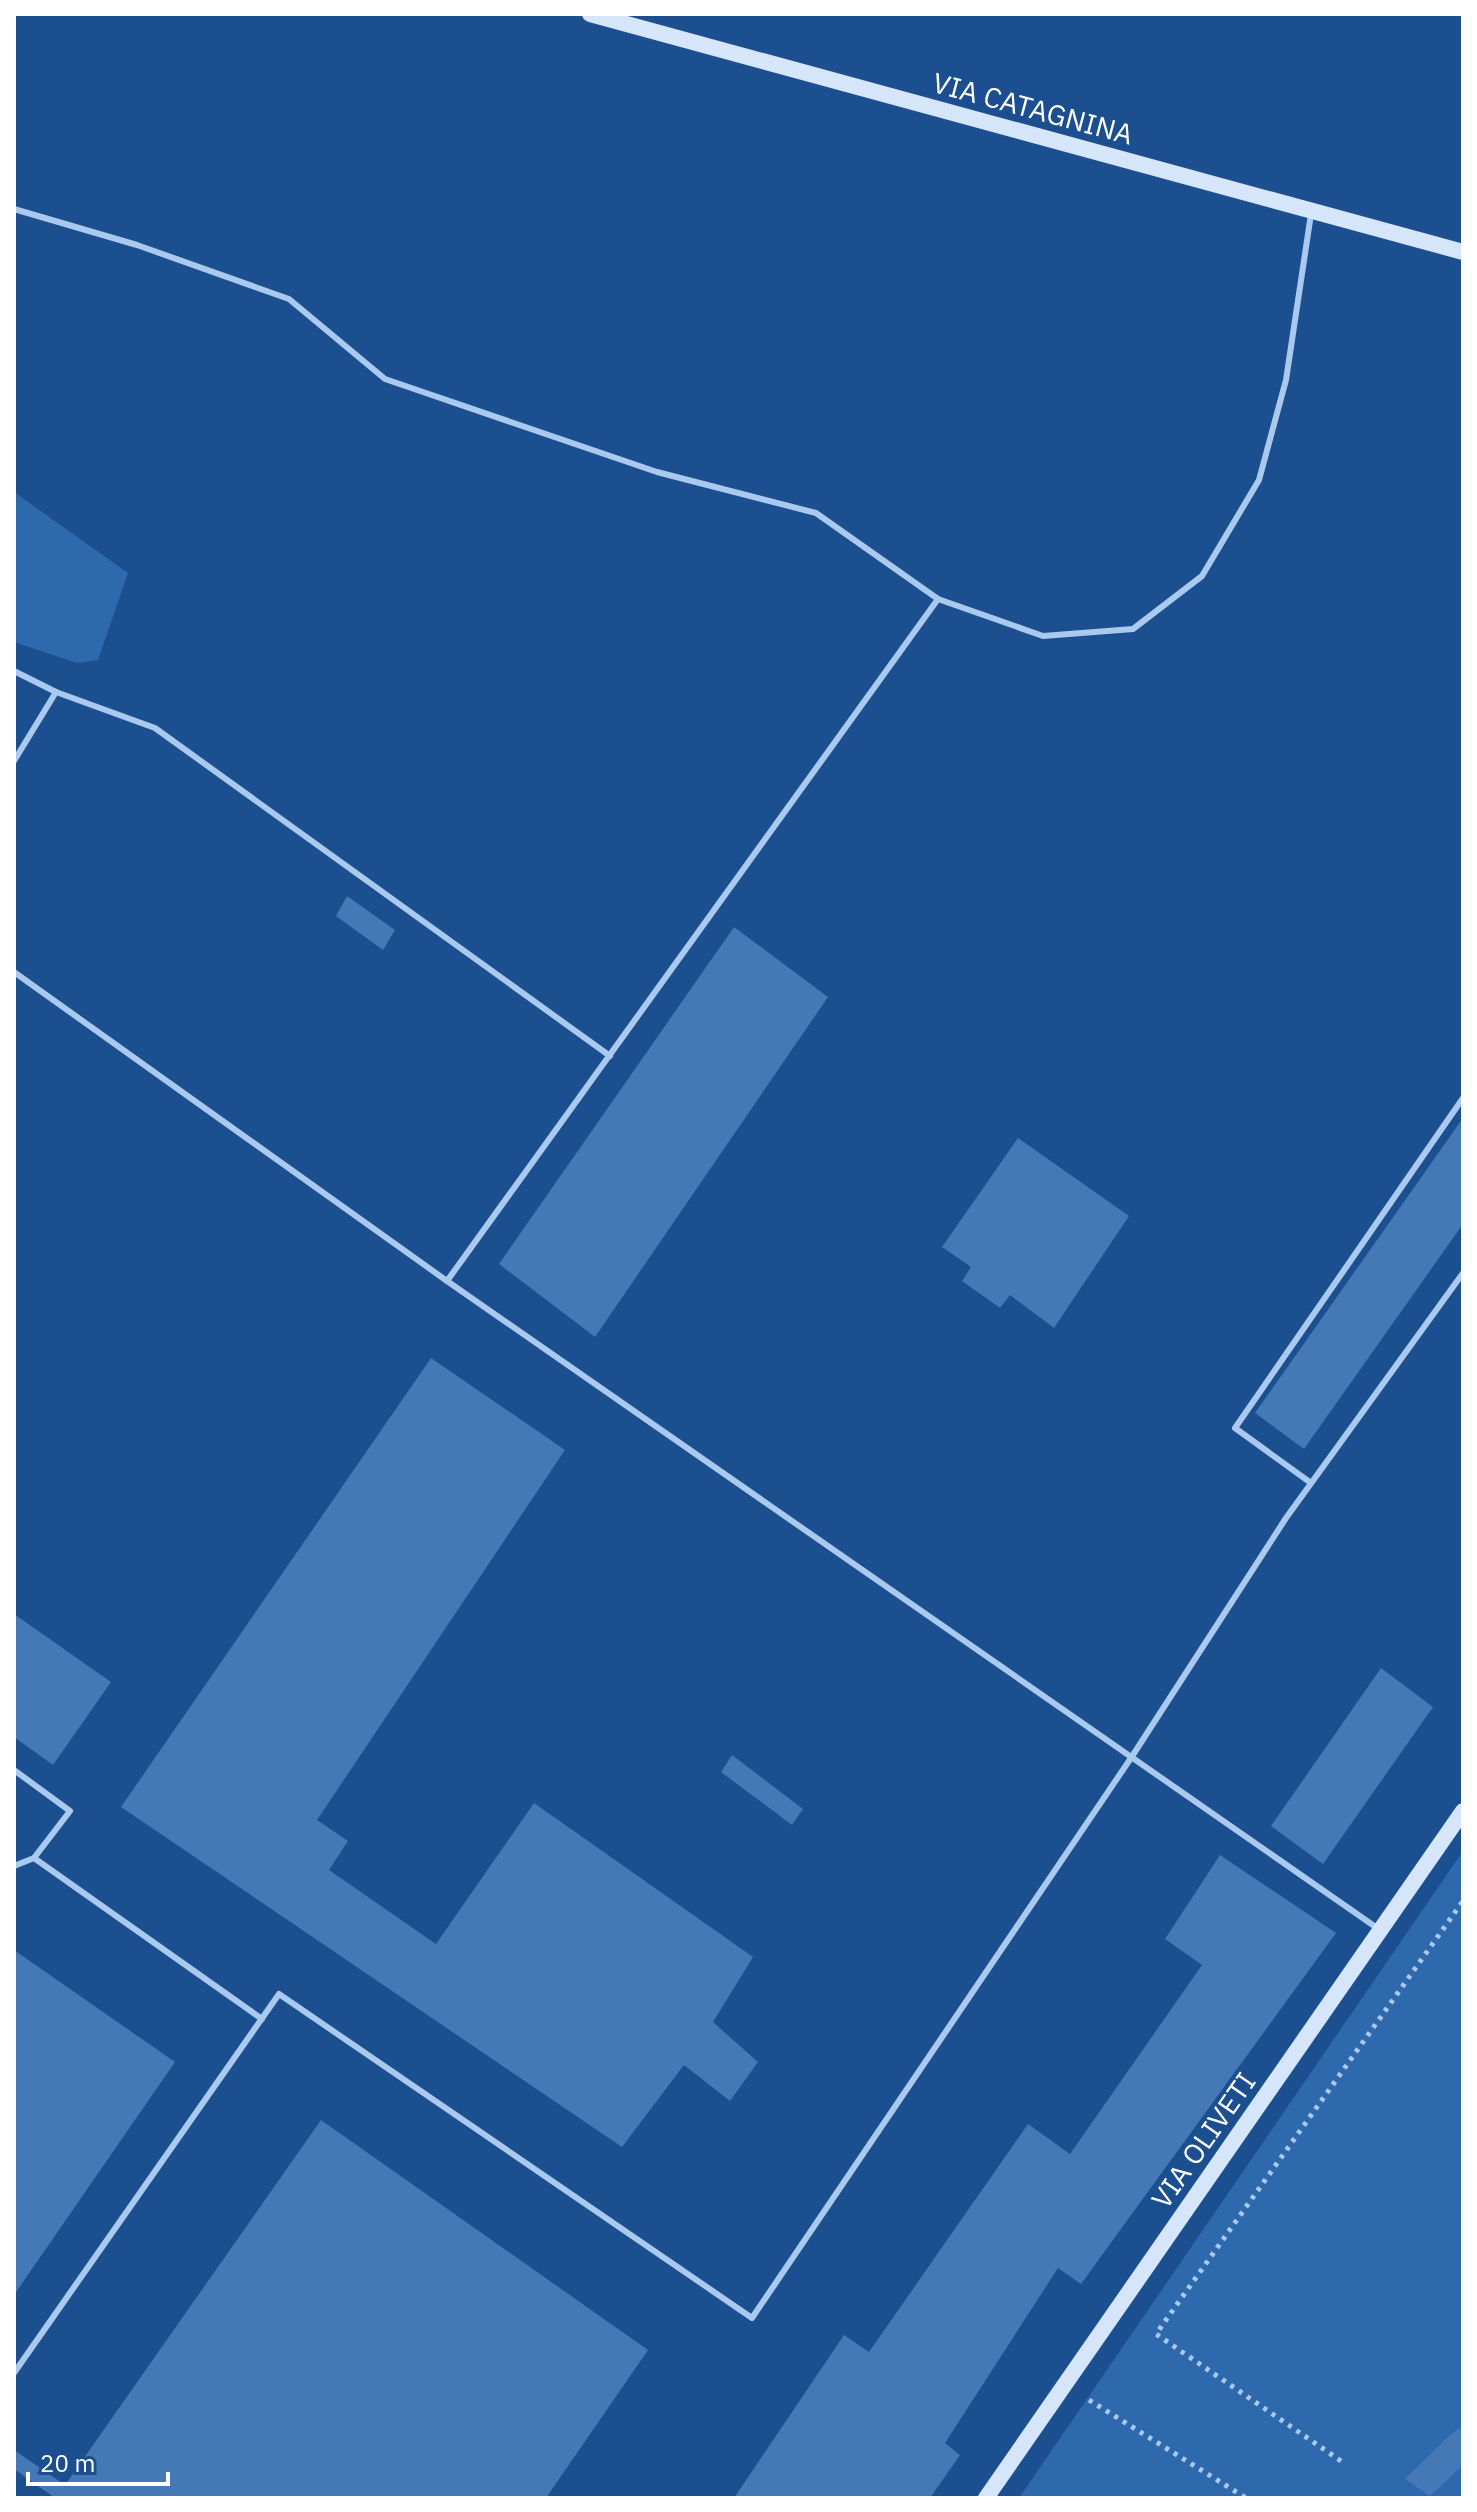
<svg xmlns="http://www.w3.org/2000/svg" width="1477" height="2512" font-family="'IBM Plex Sans',sans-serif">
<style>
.green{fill:#2e69ad}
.building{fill:#4478b7}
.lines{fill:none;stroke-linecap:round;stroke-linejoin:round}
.path{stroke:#a9c9ee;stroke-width:5;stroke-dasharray:4 6;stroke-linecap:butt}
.service{stroke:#a9c9ee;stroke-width:6}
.secondary{stroke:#d6e6fa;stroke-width:16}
.labels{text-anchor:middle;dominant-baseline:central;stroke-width:8;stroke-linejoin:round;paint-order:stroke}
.street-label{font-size:28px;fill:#fff;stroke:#1b4f8f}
</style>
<rect width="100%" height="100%" fill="#1b4f8f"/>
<!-- green -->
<g class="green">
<polygon points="14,492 128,573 98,660 77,663 14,642"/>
<polygon points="1463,1851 1463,2498 1019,2498"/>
</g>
<!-- building -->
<g class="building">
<polygon points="347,896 395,930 383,950 336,916"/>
<polygon points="734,927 828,997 595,1337 499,1264"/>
<polygon points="1463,1118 1463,1224 1304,1449 1255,1413"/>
<polygon points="1018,1138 1129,1216 1054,1328 1010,1295 1000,1308 962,1281 971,1267 942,1247"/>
<polygon points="431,1358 565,1450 317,1820 348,1841 329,1870 436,1944 534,1803 753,1957 713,2022 758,2062 730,2101 684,2065 622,2147 121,1807"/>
<polygon points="14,1614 111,1682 53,1765 14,1737"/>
<polygon points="1381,1668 1433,1707 1323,1864 1271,1826"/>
<polygon points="732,1755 803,1809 792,1825 721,1772"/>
<polygon points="1220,1855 1336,1933 1081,2284 1058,2268 945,2443 960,2455 930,2498 734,2498 844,2335 869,2352 1028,2124 1070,2154 1202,1965 1165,1939"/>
<polygon points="14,1950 175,2062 14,2295"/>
<polygon points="321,2120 648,2350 546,2498 55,2498 14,2469 14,2450 65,2485"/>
<polygon points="1463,2426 1463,2465 1430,2496 1405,2479 1451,2434"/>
</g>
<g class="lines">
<!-- path -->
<g class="path">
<polyline points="1089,2400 1246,2498"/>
<polyline points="1341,2461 1156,2334 1463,1901"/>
</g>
<!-- service -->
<g class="service">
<polyline points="14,209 137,245 289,299 385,379 657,472 816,513 938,599"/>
<polyline points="14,671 56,692 155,728 610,1056"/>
<polyline points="14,761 56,692"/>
<polyline points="14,972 447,1281 1380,1930"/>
<polyline points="447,1281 938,599 1043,636 1133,629 1202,576 1259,480 1286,380 1311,214"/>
<polyline points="1311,1483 1235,1428 1463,1098"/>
<polyline points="14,1770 70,1811 34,1858 262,2019"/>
<polyline points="14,1866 34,1858"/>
<polyline points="14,2373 279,1994 752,2318 1131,1758 1286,1518 1463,1273"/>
</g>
<!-- secondary -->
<g class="secondary">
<polyline points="590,14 1463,252"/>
<polyline points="986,2498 1463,1811"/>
</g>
</g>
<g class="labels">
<!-- street labels -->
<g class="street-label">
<text transform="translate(1033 108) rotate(15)">VIA CATAGNINA</text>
<text transform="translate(1203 2140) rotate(-55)">VIA OLIVETI</text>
</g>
</g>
<!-- border -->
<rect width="1477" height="2512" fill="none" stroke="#ffffff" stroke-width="32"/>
<!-- scale -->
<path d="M28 2472v12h140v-12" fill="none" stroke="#ffffff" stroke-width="4"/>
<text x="40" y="2472" font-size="24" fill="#ffffff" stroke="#1b4f8f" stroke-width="6" paint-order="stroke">20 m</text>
</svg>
